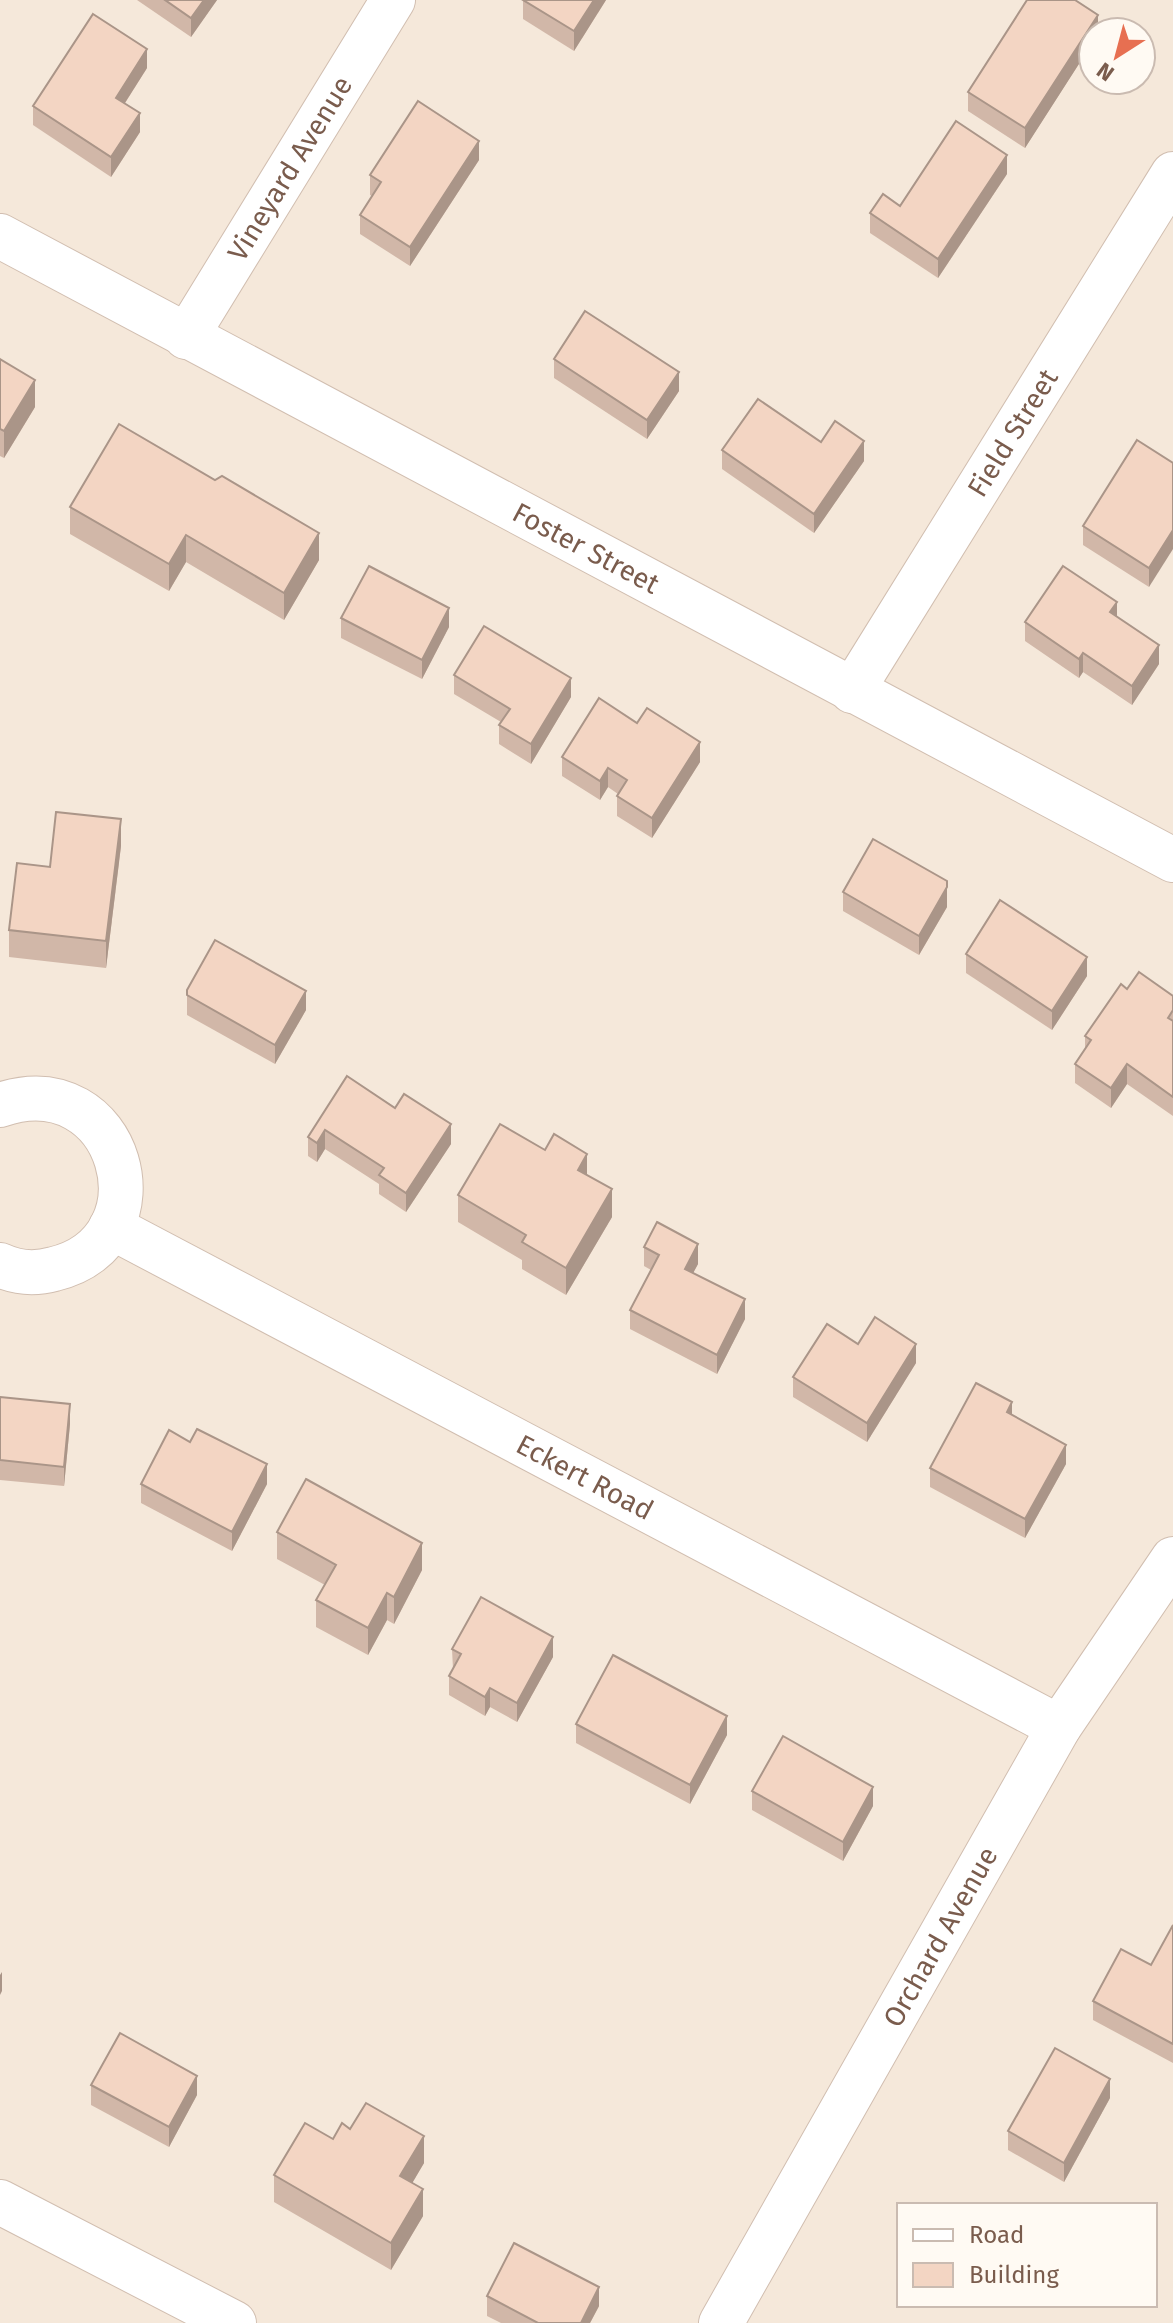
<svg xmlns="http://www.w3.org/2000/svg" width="1173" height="2323" font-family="'Fira Sans',sans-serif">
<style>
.residential{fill:#f5e8da;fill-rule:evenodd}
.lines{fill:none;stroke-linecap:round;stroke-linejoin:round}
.street-casing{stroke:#d1beb0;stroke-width:46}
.street{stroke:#fff;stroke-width:44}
.wall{fill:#d1b7a8}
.shaded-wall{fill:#aa9588}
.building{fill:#f3d5c3;stroke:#aa9588;stroke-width:2}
.labels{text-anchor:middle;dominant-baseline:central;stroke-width:6;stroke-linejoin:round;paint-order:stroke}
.street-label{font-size:28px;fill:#7a5c4d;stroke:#fffaf3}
</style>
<rect width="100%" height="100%" fill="#fdf6ec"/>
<!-- residential -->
<path class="residential" d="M0 0H1173V2323H0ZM1093 32H1141V80H1093ZM899 2205H1155V2305H899Z"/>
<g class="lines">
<!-- street casing -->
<g class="street-casing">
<g id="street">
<path id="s1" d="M0 236 1173 860"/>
<path id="s2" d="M186 337 393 0"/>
<path id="s3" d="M852 691 1173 174"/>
<path d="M0 1105C122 1063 171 1241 54 1269 36 1274 17 1273 0 1265"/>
<path id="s4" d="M111 1227 1059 1727"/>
<polyline points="0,2202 234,2323"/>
<path id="s5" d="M721 2323 1059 1727 1173 1559"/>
</g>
</g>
<!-- street -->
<use href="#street" class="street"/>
</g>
<!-- wall -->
<g class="wall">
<polygon points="137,0 217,0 191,37"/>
<polygon points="523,0 606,0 574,51 523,19"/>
<polygon points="1027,0 1075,0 1098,15 1098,32 1093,32 1093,42 1025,148 968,111 968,92"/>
<polygon points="147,68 125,103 140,132 111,177 33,125 33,106"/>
<polygon points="479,160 410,266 360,234 360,215 372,196 370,195 370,175"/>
<polygon points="1007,174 938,278 870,233 870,213"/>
<polygon points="0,359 35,407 4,458 0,456"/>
<polygon points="554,359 679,391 647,439 554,378"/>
<polygon points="821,442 864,461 814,533 722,469 722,450"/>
<polygon points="1173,463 1149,587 1083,545 1083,526"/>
<polygon points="70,507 319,560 284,620 186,562 169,591 70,534"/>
<polygon points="1117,617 1159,664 1132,705 1083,672 1079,678 1025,641 1025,622"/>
<polygon points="341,618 449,627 422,679 341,638"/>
<polygon points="454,675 571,697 531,764 499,744 499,725 501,722 454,694"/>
<polygon points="637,723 700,762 652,838 617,816 617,796 618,794 608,787 600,800 562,776 562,757"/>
<polygon points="121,846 106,968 9,957 9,930 50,867"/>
<polygon points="843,892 947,907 919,955 843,911"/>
<polygon points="966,954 1087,976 1052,1030 966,973"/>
<polygon points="1127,989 1173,1010 1173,1116 1127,1084 1111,1108 1075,1083 1075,1064 1085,1049 1085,1036"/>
<polygon points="187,990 306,1010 275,1064 187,1015"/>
<polygon points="347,1076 451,1144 406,1212 379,1194 379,1184 325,1149 317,1162 308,1156 308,1137"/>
<polygon points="587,1175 612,1217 566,1295 522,1269 522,1260 458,1222 458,1195"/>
<polygon points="644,1247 698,1264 693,1273 745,1319 717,1374 630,1329 630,1310 651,1270 644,1266"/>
<polygon points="916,1363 867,1442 793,1397 793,1377"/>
<polygon points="0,1397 70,1424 64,1486 0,1480"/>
<polygon points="1012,1415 1066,1464 1025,1538 930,1487 930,1468"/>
<polygon points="190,1442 267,1484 232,1551 141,1503 141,1484"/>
<polygon points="277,1532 422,1570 394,1624 387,1620 368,1655 316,1627 316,1600 325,1585 277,1559"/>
<polygon points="452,1649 553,1657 517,1722 490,1707 485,1716 449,1695 449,1676 453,1669"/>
<polygon points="576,1724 727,1735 690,1804 576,1743"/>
<polygon points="752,1791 873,1806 843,1861 752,1810"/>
<polygon points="1173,1925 1173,2063 1093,2020 1093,2001 1151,1965"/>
<polygon points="91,2085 197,2095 169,2147 91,2105"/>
<polygon points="1110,2098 1064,2182 1008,2150 1008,2131"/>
<polygon points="350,2129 424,2163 412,2183 423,2216 391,2270 274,2202 274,2175"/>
<polygon points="487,2296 599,2306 590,2323 501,2323 487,2316"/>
</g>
<!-- shaded-wall -->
<g class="shaded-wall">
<polygon points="204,0 217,0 191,37 191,18"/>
<polygon points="594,0 606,0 574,51 574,31"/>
<polygon points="1098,15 1098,32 1093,32 1093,42 1025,148 1025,128"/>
<polygon points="147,49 147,68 116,117 116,98"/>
<polygon points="140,113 140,132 111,177 111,157"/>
<polygon points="479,141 479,160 410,266 410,247"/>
<polygon points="1007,155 1007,174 938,278 938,259"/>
<polygon points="679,372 679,391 647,439 647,420"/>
<polygon points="35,380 35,407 4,458 4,431"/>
<polygon points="864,441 864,461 814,533 814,514"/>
<polygon points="1173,530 1173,549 1149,587 1149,568"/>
<polygon points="319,533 319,560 284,620 284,593"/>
<polygon points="186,535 186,562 169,591 169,564"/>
<polygon points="1117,602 1117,621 1110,612"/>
<polygon points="449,608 449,627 422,679 422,660"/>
<polygon points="1159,645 1159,664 1132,705 1132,686"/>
<polygon points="1083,653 1083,672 1079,678 1079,659"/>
<polygon points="571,678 571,697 531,764 531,744"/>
<polygon points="700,742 700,762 652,838 652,818"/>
<polygon points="608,768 608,787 600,800 600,781"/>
<polygon points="121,819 121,846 106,968 106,941"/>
<polygon points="947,887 947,907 919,955 919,936"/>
<polygon points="1087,957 1087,976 1052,1030 1052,1011"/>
<polygon points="306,991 306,1010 275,1064 275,1045"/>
<polygon points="1127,1064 1127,1084 1111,1108 1111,1088"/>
<polygon points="451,1124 451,1144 406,1212 406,1193"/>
<polygon points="325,1130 325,1149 317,1162 317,1143"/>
<polygon points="587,1154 587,1181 578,1170"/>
<polygon points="612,1189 612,1217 566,1295 566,1268"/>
<polygon points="698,1244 698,1264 685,1288 685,1269"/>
<polygon points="745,1299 745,1319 717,1374 717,1355"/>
<polygon points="916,1344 916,1363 867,1442 867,1423"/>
<polygon points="1012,1402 1012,1422 1007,1412"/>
<polygon points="70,1404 70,1424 64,1486 64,1467"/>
<polygon points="1066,1445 1066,1464 1025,1538 1025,1519"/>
<polygon points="267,1464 267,1484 232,1551 232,1532"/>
<polygon points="422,1543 422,1570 394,1624 394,1597"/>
<polygon points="387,1593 387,1620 368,1655 368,1628"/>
<polygon points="553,1637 553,1657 517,1722 517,1703"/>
<polygon points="490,1688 490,1707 485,1716 485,1697"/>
<polygon points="727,1716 727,1735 690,1804 690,1785"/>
<polygon points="873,1787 873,1806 843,1861 843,1842"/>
<polygon points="2,1972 2,1991 0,1995 0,1975"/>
<polygon points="197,2076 197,2095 169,2147 169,2127"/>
<polygon points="1110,2079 1110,2098 1064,2182 1064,2163"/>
<polygon points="424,2136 424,2163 400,2204 400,2176"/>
<polygon points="423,2189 423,2216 391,2270 391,2243"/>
<polygon points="599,2287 599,2306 590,2323 581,2323"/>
</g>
<!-- building -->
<g class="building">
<polygon points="165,0 204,0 191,18"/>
<polygon points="523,0 594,0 574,31"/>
<polygon points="1027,0 1075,0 1098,15 1025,128 968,92"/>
<polygon points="93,14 147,49 116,98 140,113 111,157 33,106"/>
<polygon points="418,101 479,141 410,247 360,215 381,182 370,175"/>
<polygon points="956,121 1007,155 938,259 870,213 883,194 900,206"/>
<polygon points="585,311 679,372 647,420 554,359"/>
<polygon points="0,359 35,380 4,431 0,429"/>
<polygon points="758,399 821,442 835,421 864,441 814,514 722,450"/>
<polygon points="119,424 215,480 222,476 319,533 284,593 186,535 169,564 70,507"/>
<polygon points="1137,440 1173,463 1173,530 1149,568 1083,526"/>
<polygon points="369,566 449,608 422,660 341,618"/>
<polygon points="1063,566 1117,602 1110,612 1159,645 1132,686 1083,653 1079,659 1025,622"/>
<polygon points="484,626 571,678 531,744 499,725 510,709 454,675"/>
<polygon points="599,698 637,723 647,708 700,742 652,818 617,796 627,780 608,768 600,781 562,757"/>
<polygon points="56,812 121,819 106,941 9,930 17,863 50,867"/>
<polygon points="873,839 947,881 947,887 919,936 843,892"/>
<polygon points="1000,900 1087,957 1052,1011 966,954"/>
<polygon points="215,940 306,991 275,1045 187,995 187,990"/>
<polygon points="1139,972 1173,996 1173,1010 1168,1018 1173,1021 1173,1097 1127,1064 1111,1088 1075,1064 1091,1040 1085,1036 1121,984 1127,989"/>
<polygon points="347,1076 395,1108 404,1094 451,1124 406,1193 379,1175 384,1168 325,1130 317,1143 308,1137"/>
<polygon points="500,1124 545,1150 554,1134 587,1154 578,1170 612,1189 566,1268 522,1242 526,1235 458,1195"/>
<polygon points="657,1222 698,1244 685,1269 745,1299 717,1355 630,1310 659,1255 644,1247"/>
<polygon points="875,1317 916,1344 867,1423 793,1377 827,1324 858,1344"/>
<polygon points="976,1383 1012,1402 1007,1412 1066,1445 1025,1519 930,1468"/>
<polygon points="0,1397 70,1404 64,1467 0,1460"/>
<polygon points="197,1429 267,1464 232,1532 141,1484 169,1430 190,1442"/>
<polygon points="306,1479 422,1543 394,1597 387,1593 368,1628 316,1600 336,1565 277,1532"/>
<polygon points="481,1597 553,1637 517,1703 490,1688 485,1697 449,1676 461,1654 452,1649"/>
<polygon points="613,1655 727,1716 690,1785 576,1724"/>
<polygon points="783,1736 873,1787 843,1842 752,1791"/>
<polygon points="1173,1925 1173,2044 1093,2001 1121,1949 1151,1965"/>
<polygon points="120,2033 197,2076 169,2127 91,2085"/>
<polygon points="1055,2048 1110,2079 1064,2163 1008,2131"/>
<polygon points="366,2103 424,2136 400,2176 423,2189 391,2243 274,2175 305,2123 333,2139 342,2123 350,2129"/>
<polygon points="514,2243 599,2287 581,2323 538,2323 487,2296"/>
</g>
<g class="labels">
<!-- street labels -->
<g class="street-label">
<text stroke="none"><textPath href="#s2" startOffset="198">Vineyard Avenue</textPath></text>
<text stroke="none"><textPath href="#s3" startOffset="304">Field Street</textPath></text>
<text stroke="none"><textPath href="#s1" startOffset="664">Foster Street</textPath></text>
<text stroke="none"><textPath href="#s4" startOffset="536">Eckert Road</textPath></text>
<text stroke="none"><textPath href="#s5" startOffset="444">Orchard Avenue</textPath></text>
</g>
</g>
<!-- legend -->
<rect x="897" y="2203" width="260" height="104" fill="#fffaf3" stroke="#cabbb1" stroke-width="2"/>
<rect x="913" y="2229" width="40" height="12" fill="#ffffff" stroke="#cabbb1" stroke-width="2"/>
<text x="969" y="2243" font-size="24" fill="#7a5c4d">Road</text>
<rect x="913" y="2263" width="40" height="24" fill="#f3d5c3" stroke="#cabbb1" stroke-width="2"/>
<text x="969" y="2283" font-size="24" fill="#7a5c4d">Building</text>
<!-- north arrow -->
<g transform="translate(1117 56) rotate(216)"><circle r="38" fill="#fffaf3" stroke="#cabbb1" stroke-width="2"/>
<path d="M0-6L14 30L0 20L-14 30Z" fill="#e76f51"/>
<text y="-12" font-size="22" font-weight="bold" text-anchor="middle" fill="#7a5c4d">N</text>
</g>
</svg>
